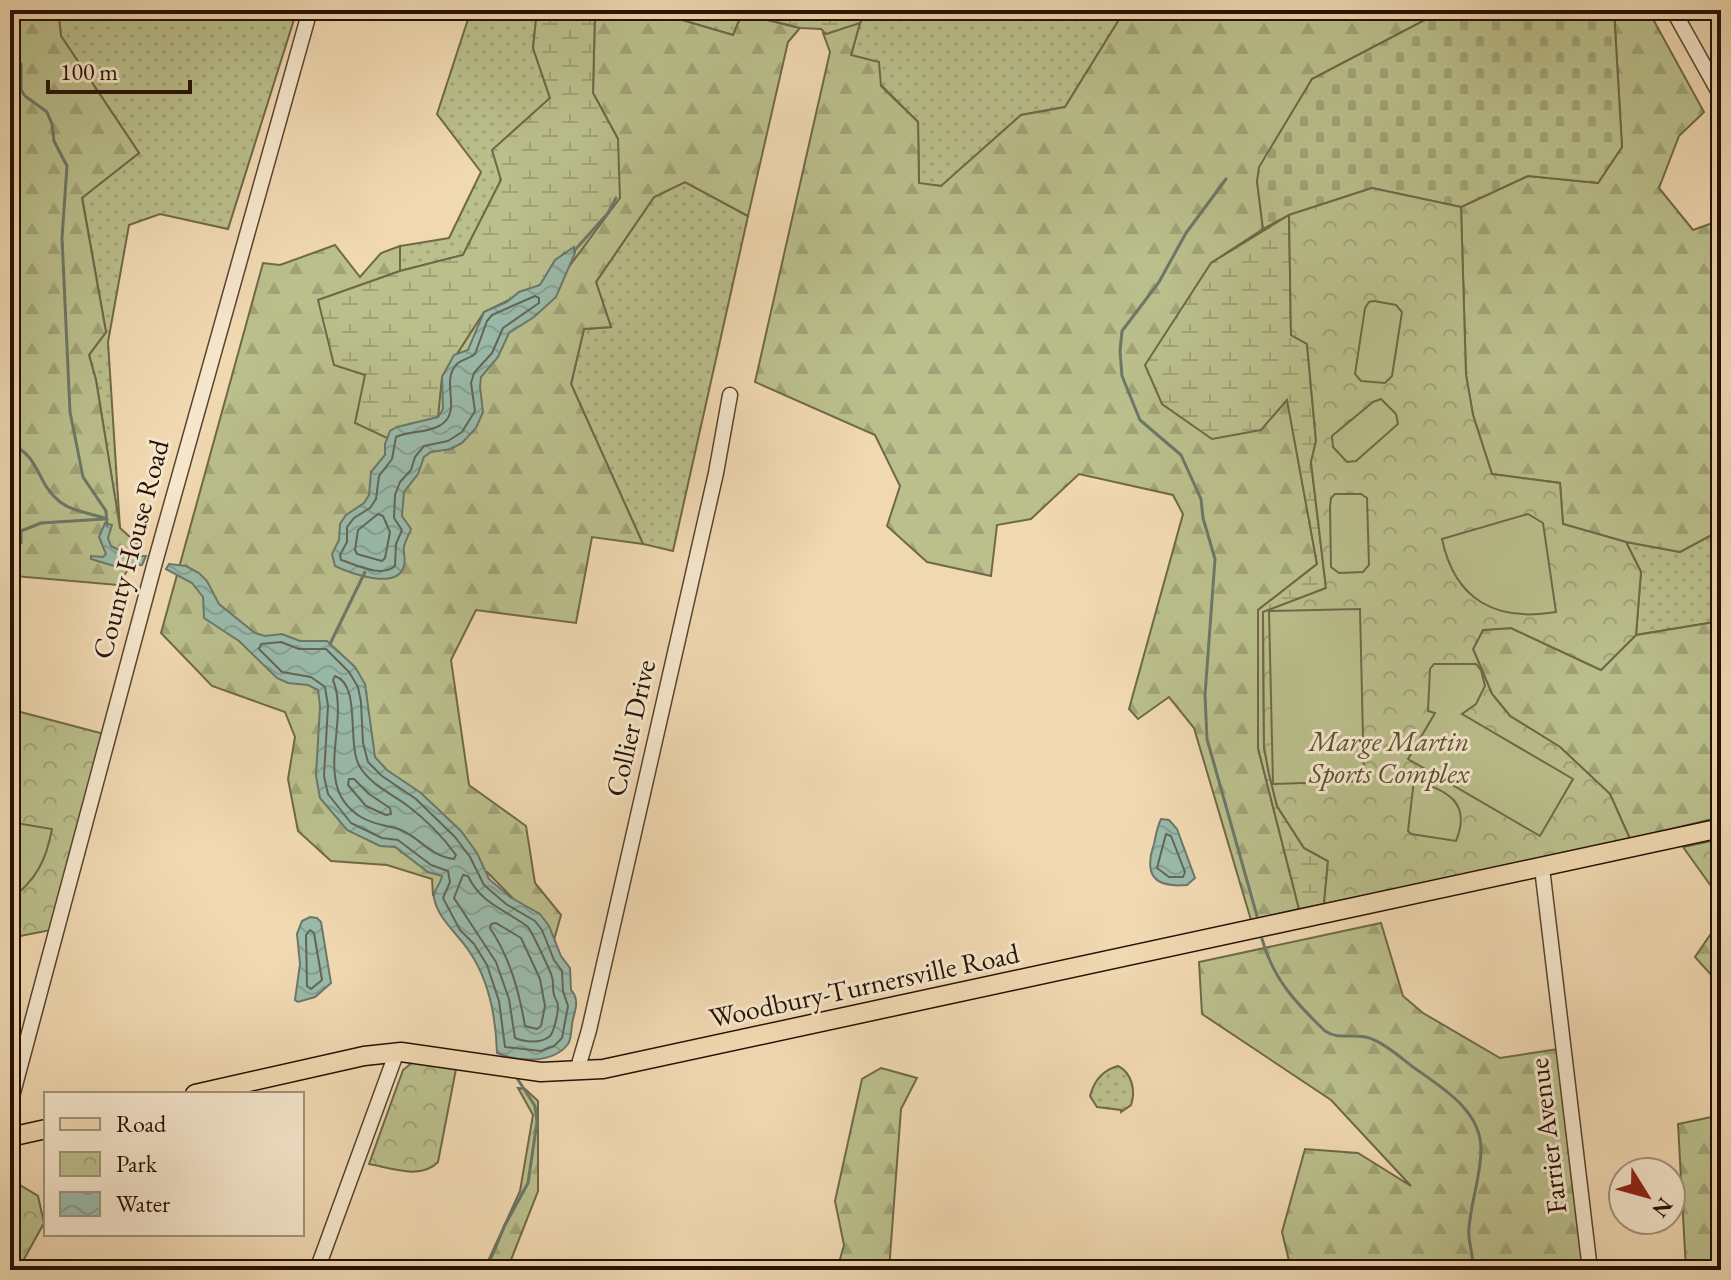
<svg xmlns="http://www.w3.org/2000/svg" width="1731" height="1280" font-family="'EB Garamond',serif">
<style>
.grass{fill:url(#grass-dots);stroke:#706848;stroke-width:2}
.forest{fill:url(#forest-firs);stroke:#706848;stroke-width:2}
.wetland{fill:url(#wetland-marsh);stroke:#706848;stroke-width:2}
.cemetery{fill:url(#cemetery-stones);stroke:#706848;stroke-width:2}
.park{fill:url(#park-crowns);stroke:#706848;stroke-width:2}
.pitch{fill:#babf8c;stroke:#706848;stroke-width:2}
.water{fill:url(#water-waves);stroke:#6c7768;stroke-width:2}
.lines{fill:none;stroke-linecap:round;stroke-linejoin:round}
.shore{stroke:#606657;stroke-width:2}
.stream{stroke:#6c7768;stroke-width:3}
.minor-casing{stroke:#59442f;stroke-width:17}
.major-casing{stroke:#271204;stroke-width:21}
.minor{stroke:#f5e6cc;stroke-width:14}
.major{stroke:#f0d8b1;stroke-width:18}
.labels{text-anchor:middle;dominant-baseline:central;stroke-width:6;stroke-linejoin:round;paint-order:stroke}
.street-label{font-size:28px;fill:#271204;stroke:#f5e6cc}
.park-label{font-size:28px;font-style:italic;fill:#5a4f34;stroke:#f5e6cc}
</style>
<defs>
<pattern id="grass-dots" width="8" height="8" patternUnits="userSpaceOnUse" patternTransform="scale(2)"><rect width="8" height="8" fill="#babf8c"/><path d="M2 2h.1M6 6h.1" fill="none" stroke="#a0a377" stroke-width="1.8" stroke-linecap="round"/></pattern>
<pattern id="forest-firs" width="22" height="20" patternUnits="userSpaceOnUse" patternTransform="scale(2)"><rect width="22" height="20" fill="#babf8c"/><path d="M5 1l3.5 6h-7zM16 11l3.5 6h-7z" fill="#a0a377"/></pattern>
<pattern id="wetland-marsh" width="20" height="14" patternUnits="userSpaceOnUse" patternTransform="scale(2)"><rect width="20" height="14" fill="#babf8c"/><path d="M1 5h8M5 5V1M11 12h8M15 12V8" fill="none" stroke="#a0a377"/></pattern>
<pattern id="cemetery-stones" width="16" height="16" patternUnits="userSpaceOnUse" patternTransform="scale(2)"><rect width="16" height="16" fill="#babf8c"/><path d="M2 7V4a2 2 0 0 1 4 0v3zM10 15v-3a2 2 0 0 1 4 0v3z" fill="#a0a377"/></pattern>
<pattern id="park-crowns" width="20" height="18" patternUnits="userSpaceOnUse" patternTransform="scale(2)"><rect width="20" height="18" fill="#babf8c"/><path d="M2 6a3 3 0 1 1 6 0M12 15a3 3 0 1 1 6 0" fill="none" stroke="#a0a377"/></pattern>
<pattern id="water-waves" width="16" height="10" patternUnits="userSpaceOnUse" patternTransform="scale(2)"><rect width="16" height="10" fill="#9abaaa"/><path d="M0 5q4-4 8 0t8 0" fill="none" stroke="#859f91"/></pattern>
</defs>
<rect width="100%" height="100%" fill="#f0d8b1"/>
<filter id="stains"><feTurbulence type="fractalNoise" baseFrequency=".0025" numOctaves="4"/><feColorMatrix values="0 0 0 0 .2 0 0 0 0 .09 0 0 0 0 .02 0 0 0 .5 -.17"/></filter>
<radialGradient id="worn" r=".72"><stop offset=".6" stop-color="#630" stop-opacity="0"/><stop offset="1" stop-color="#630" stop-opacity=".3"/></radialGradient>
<!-- grass -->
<g class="grass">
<polygon points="58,10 297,10 228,229 160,214 129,225 108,342 120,529 96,380 89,355 106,332 82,197 139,153 61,36"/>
<polygon points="471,10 537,10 533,48 550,98 493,150 501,180 463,255 400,271 400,246 449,238 481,172 437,114"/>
<polygon points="667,10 729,10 742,14 733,35 668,16"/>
<polygon points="868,10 1125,10 1065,107 1021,115 942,186 919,184 918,122 851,55 860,23"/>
<polygon points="685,182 748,216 673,551 643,544 571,384 584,329 611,327 596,282 654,197"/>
<polygon points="1721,530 1721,621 1636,635 1641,572 1626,542 1680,552"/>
<path d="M1118 1066C1132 1073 1136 1091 1131 1105L1121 1112V1110L1097 1107 1090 1096C1094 1081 1103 1070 1118 1066Z"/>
</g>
<!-- forest -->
<g class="forest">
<polygon points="10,10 58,10 61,36 139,153 82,198 106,332 89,355 96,380 120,528 142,548 118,585 15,576 14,598 10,606"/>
<polygon points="595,10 667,10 668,16 733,35 742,14 800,28 788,42 748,216 685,182 654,197 596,282 611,327 584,329 571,384 643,544 592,537 576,623 476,610 451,660 469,785 526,826 535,883 561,915 554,940 487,872 433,895 432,879 387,865 331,861 298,831 288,779 295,737 285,712 212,686 161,633 263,263 280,265 335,245 360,277 381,253 400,246 400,271 319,300 442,377 484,312 618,139 593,93"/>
<polygon points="1125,10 1444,10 1312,79 1257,181 1263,229 1211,263 1287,398 1317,564 1258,610 1258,748 1299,909 1251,920 1194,728 1169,697 1138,719 1129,709 1183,514 1173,495 1079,474 1031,519 997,525 991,576 927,562 887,526 900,486 875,435 755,382 830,52 823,33 860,23 851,55 879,62 881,86 918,122 919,183 941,186 1021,115 1065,107"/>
<polygon points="1614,10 1648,10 1704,112 1679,136 1659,188 1693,230 1721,220 1721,530 1680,552 1626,542 1563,524 1560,483 1492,474 1473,415 1466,375 1461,207 1528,176 1598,183 1622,147"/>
<polygon points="1721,621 1721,817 1630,839 1610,794 1560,747 1510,716 1492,694 1473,649 1483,630 1511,628 1601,670 1636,635"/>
<polygon points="1721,919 1721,986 1695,957"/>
<polygon points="1381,923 1403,996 1423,1013 1500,1058 1565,1048 1589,1270 1298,1270 1290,1265 1282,1232 1305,1149 1358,1153 1411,1186 1331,1100 1202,1014 1199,962"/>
<polygon points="881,1068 917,1078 901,1109 889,1270 837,1270 844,1245 835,1201 862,1079"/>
<polygon points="518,1088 525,1089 538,1101 538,1191 507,1270 484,1270 520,1191 533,1115"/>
<polygon points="1721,1115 1721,1270 1686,1270 1678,1124"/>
</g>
<!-- wetland -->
<g class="wetland">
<polygon points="537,10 595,10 593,93 618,139 620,198 568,268 564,253 540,285 484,312 442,377 438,417 387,438 355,423 365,375 334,365 318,300 400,271 463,255 501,180 492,150 550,98 533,48"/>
<polygon points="729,10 868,10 860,23 826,34 821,29 800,28"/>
<polygon points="1289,215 1291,335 1307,344 1316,441 1311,462 1326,588 1263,613 1264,747 1269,774 1277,806 1304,848 1328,861 1324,904 1299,909 1258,748 1258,610 1317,564 1287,400 1261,430 1212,439 1162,404 1145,365 1211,263"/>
</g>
<!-- cemetery -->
<polygon class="cemetery" points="1444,10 1614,10 1622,147 1598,183 1528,176 1461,207 1372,188 1289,215 1263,229 1257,181 1259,167 1312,79"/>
<!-- park -->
<g class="park">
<polygon points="1372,188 1461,207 1466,375 1473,415 1492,474 1560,483 1563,524 1626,542 1641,572 1636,635 1601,670 1511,628 1483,630 1473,649 1492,694 1510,716 1560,747 1610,794 1630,839 1324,904 1328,861 1304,848 1277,806 1269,774 1264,747 1263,612 1326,588 1311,462 1316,441 1307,344 1291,335 1289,215"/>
<polygon points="13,710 104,734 51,930 10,938 10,711"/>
<polygon points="1721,839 1721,900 1683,847"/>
<path d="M413 1062 456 1069 438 1162C421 1180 391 1168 369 1164L403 1070Z"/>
<polygon points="10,1179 38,1196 44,1223 18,1270 10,1270"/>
</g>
<!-- pitch -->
<g class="pitch">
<polygon points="1374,301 1396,305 1402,312 1392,376 1385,383 1361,381 1355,374 1365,308 1369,302"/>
<polygon points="1381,399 1396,414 1398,424 1356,461 1347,462 1333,447 1332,436 1373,402"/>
<polygon points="1335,494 1361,494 1367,498 1369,565 1363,572 1339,573 1331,567 1330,507 1331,498"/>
<path d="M1528 514 1543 523 1556 612C1497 622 1455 601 1442 539Z"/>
<polygon points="1360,609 1364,781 1273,784 1269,611"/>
<polygon points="1434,664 1476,664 1481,670 1485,686 1476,704 1462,714 1573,779 1540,836 1408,759 1435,713 1428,711 1430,669"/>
<path d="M1414 780C1447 791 1472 802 1456 841L1411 834 1408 831Z"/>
<path d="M10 822 52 829C46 861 36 880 10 900Z"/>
</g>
<!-- water -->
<g class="water">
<path d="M574 247 575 253 556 297 534 317 509 333 498 357 481 377 480 387 483 412 476 428 462 443 451 449 431 452 424 457 418 474 404 492 402 516 411 529C409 535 405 541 404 547 403 553 406 560 404 566 397 591 350 573 335 566L332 554 339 540 340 524 346 515 364 503 369 495 371 472 385 455V444L390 431 397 427 438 417 443 409 442 377 454 355 468 350 484 312 507 302 519 292 540 285 555 260Z"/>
<polygon points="105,523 112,525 108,538 111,546 130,556 146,556 142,565 114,566 91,559 91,556 103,557 106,554 99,537"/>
<path d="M169 564 186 566 199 573 207 581 219 604 255 633 265 636 282 634 300 641H327L355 667 365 684 375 757 387 770 421 793 461 831 477 853 489 879 510 897 540 914 549 926 561 956 570 968 571 990C579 998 576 1009 573 1019 571 1027 572 1038 568 1044 553 1064 518 1062 497 1053 496 1019 489 980 469 951 458 934 438 919 434 898 433 890 441 884 442 876L428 872 395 847 380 846 347 830 320 798 316 776 320 706 318 690 308 685 288 683 277 678 239 641 204 618 203 597 192 583 166 569Z"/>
<path d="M1161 819 1169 820 1177 829 1195 878 1187 885C1153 888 1144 874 1154 844 1156 835 1157 827 1161 819Z"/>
<polygon points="310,917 317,918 321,922 331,983 315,997 298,1002 295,1000 300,964 297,934 302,921"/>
</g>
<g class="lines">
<!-- shore -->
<g class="shore">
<path d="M535 296 539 298V303L503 328 492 353 474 373 471 383 475 411 462 432 448 441 424 446 415 457 411 470 400 482 395 495 394 518 402 530 396 544 395 566C381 578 357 565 341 560L340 555 347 542V527L354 518 370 508 376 499 379 476 392 459 396 437C409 431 426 433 439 426 465 412 438 381 458 363 463 359 469 359 475 354L487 321 492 315Z"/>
<polygon points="378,514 383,516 390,532 385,558 382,561 357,554 355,550 358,530"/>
<polygon points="281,642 299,649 326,649 349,672 358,687 361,702 363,743 368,762 382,776 416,799 455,837 470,857 484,885 506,904 535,921 542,930 554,960 562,971 563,991 568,1006 562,1038 554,1046 541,1051 505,1047 499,1001 487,965 474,944 460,930 443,898 450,882 448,871 431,865 398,840 382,838 351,823 328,794 324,776 328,706 325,687 311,677 282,672 259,649 261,644"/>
<path d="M335 676C362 685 346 745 360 767 371 785 392 794 408 806 425 819 443 837 456 855L454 859C429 856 422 839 401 830 388 825 376 826 361 817 310 786 351 724 333 680Z"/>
<polygon points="349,779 354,779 369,794 390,808 391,814 386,815 366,806 348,785"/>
<polygon points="1166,834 1171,836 1185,872 1183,877 1169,877 1157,868"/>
<path d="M463 875 468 876C482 905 505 909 528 927 531 930 551 972 552 977 554 983 552 989 554 995 556 1002 558 1000 558 1007 558 1013 554 1032 550 1036 541 1044 524 1042 515 1038L509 999 496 962 454 898Z"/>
<path d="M496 923 521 938 540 979 545 1006 541 1026 537 1029 525 1026C519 991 510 958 490 928L491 924Z"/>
<polygon points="310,930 314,933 322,980 311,989 307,986 306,935"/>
</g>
<!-- stream -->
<g class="stream">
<polyline points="10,48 21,64 21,90 25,96 47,112 52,124 54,141 67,166 62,238 70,412 83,477 106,511 107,525"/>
<polyline points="10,92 21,90"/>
<polyline points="1226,179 1186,233 1159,282 1122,331 1120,351 1122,376 1140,420 1181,455 1201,499 1203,518 1215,559 1205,695 1207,739 1257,916"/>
<polyline points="574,251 608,213 616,198"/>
<path d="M10 444C41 456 36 483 59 501 72 512 92 513 107 519"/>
<polyline points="10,553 21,543 21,531 41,523 104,519"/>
<polyline points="330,644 365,572"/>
<path d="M1262 939C1273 979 1296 1003 1325 1031 1340 1041 1356 1032 1372 1039 1387 1045 1400 1057 1413 1067 1441 1087 1481 1110 1481 1149 1481 1176 1471 1201 1469 1228 1467 1242 1475 1255 1472 1270"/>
<polyline points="486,1270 505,1225 528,1183 537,1122 535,1106 515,1075"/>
</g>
<!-- minor casing -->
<g class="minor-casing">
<g id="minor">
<polyline points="1673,10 1721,96"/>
<polyline points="1542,868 1590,1270"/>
<polyline points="577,1071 589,1030 716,473 730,395"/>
<polyline points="10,1104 154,566 310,10"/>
<polyline points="317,1270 396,1054"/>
</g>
</g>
<!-- major casing -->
<g class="major-casing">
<g id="major">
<polyline points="195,1094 364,1056 401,1052 541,1072 603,1069 1721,828"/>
<polyline points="10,1137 46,1129"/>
</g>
</g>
<!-- minor -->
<use href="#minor" class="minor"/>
<!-- major -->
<use href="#major" class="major"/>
</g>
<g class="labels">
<!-- street labels -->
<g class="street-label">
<text transform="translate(130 549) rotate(-75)">County House Road</text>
<text transform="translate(630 728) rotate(-77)">Collier Drive</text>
<text transform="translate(864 985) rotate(-12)">Woodbury-Turnersville Road</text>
<text transform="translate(1547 1136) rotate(-97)">Farrier Avenue</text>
</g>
<!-- park labels -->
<g class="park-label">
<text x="1389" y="741">Marge Martin<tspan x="1389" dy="32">Sports Complex</tspan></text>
</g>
</g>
<!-- margin -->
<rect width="1731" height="1280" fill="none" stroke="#f0d8b1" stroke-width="40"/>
<rect x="12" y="12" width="1707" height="1256" fill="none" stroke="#271204" stroke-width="4"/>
<rect x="20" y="20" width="1691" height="1240" fill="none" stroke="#271204" stroke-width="2"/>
<!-- legend -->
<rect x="44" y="1092" width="260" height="144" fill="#f5e6cc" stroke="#a3917c" stroke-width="2"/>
<rect x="60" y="1118" width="40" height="12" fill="#f0d8b1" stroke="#a3917c" stroke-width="2"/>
<text x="116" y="1132" font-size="24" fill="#271204">Road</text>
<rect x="60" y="1152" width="40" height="24" fill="url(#park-crowns)" stroke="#a3917c" stroke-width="2"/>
<text x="116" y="1172" font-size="24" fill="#271204">Park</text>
<rect x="60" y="1192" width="40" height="24" fill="url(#water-waves)" stroke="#a3917c" stroke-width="2"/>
<text x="116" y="1212" font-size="24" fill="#271204">Water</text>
<!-- north arrow -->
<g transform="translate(1647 1196) rotate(127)"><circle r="38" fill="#f5e6cc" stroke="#a3917c" stroke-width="2"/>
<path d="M0-6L14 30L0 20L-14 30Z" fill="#8f2418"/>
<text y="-12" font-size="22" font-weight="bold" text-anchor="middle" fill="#271204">N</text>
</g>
<!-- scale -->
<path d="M48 80v12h142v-12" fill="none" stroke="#271204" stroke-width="4"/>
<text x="60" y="80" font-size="24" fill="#271204" stroke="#f5e6cc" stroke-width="6" paint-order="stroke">100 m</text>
<rect width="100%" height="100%" filter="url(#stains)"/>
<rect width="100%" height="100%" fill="url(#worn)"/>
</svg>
